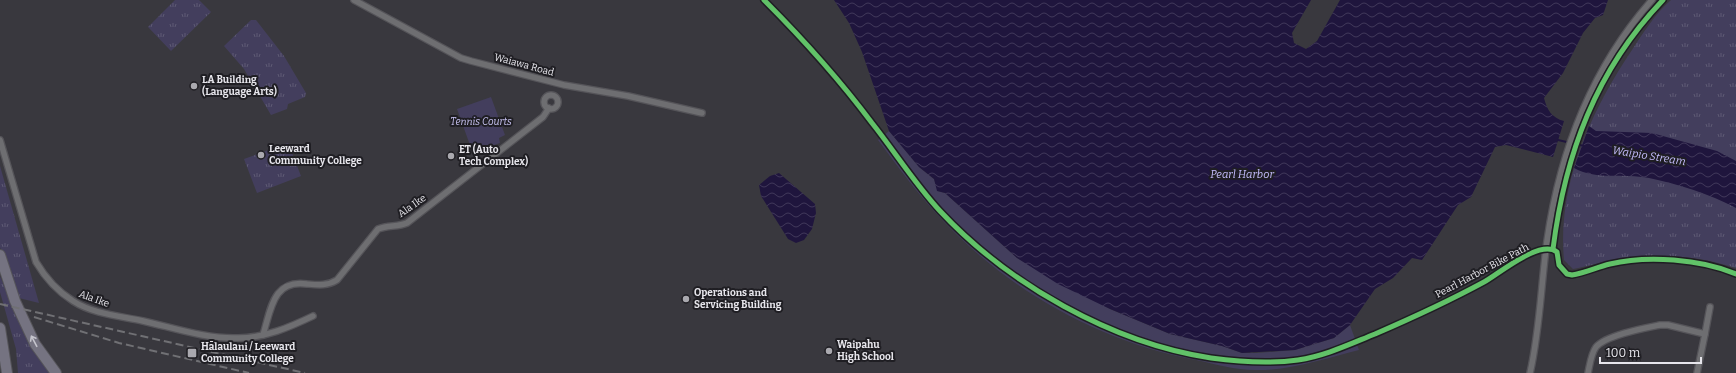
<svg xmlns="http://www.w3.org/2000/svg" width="1736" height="373" font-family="Bitter,serif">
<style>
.grass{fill:url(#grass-tufts)}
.park{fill:#433e5d}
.water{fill:url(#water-waves)}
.pier{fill:#39383e}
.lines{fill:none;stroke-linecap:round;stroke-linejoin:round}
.stream{stroke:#1f153d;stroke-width:2}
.street-casing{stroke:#555459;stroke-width:8}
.highway-casing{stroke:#555459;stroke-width:12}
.street{stroke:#6e6e71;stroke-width:5.5}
.highway{stroke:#757381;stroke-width:10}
.rail{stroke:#707074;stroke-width:2;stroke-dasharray:8 4;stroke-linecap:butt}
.cycleway-casing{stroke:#1f1e23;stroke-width:8}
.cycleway{stroke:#61c268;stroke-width:5}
.oneway{stroke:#c5c4cc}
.poi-dot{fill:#aaa9af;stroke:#1f1e23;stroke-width:1.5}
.labels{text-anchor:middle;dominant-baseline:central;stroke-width:4;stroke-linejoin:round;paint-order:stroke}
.street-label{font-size:10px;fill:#e7e6ec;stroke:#1f1e23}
.poi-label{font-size:10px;font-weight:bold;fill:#e7e6ec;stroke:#1f1e23;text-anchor:start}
.park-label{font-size:10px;font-style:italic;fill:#c9c4f3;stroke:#1f1e23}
.water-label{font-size:11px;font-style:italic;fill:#c6befe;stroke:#1f1e23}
</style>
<defs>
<pattern id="grass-tufts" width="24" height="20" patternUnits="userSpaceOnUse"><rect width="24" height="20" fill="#433e5d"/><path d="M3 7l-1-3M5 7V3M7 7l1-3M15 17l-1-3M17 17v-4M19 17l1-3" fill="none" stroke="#5e5a74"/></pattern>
<pattern id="water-waves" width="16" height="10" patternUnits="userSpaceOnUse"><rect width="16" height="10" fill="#1f153d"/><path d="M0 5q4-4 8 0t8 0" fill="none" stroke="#403759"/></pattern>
</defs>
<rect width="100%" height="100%" fill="#39383e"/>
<!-- grass -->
<g class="grass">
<polygon points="175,0 199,0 211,12 171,51 148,27"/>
<path d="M1671 0H1736V268C1700 256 1661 253 1624 258 1607 260 1590 266 1573 269L1564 260C1557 185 1591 111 1632 50 1643 33 1655 14 1671 0Z"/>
<polygon points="251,20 256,20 284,56 306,93 305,97 288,104 287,109 271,115 244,69 224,46"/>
<polygon points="288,143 301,176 257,193 244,159"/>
<polygon points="0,166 39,303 15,297 0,247"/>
<polygon points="0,276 20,323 52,373 18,373 16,349 0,292"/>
</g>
<!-- park -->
<g class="park">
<polygon points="491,97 505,135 499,138 500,143 477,151 476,147 471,148 457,109"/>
<path d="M889 131 919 167 934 179 938 191 945 193 1017 258 1110 309 1170 334 1222 346 1242 353H1256L1295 350 1334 338 1350 325 1359 350C1326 358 1290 371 1255 370 1235 370 1215 364 1196 360 1096 341 1002 287 934 211 914 189 896 164 878 140Z"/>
</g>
<!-- water -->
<g class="water">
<path d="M834 0H1608L1603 15 1595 18 1583 33 1563 73 1544 98C1547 110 1552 118 1564 121L1553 157 1506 145 1495 147 1471 197 1458 205 1422 260 1412 258 1393 278 1375 289 1350 325 1334 338 1295 350 1242 353 1222 346 1170 334 1110 309 1058 284 1017 258 945 193 937 191 934 179 919 167 889 131 862 52 849 23Z"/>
<path d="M1589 126 1596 131 1652 133 1717 151 1736 161V208C1710 194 1678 184 1649 178 1623 173 1598 181 1574 168Z"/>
<polygon points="779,173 815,204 816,213 812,229 804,240 796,243 788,239 761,196 759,185 770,176"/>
</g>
<!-- pier -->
<polygon class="pier" points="1311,0 1340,0 1317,41 1306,49 1294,43 1292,33"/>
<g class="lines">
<!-- stream -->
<polyline class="stream" points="1558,140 1584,146"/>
<!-- street casing -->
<g class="street-casing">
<g id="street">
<polyline points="354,0 461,58 471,61 564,85 628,96 702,113"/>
<circle cx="551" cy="102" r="7"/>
<path d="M0 140 36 262C46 279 57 291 73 301 93 314 120 316 143 321 174 328 206 339 238 338 265 338 290 327 313 316"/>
<polyline points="1705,334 1710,307"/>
<path d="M263 335C271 309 273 279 307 284 319 285 327 286 337 280L378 229C388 225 398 227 407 223L543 117 549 108"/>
<path d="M1530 373C1540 330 1541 284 1547 241 1560 151 1591 69 1652 0"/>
<path d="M1588 373C1590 364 1591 354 1596 347 1606 335 1645 328 1660 325H1668L1705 334 1697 373"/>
</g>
</g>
<!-- highway casing -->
<g class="highway-casing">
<g id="highway">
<polyline points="0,255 15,301 35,344 56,373"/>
<polyline points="0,328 7,373"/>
</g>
</g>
<!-- street -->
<use href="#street" class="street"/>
<!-- highway -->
<use href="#highway" class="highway"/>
<!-- rail -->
<g class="rail">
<polyline points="0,304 305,373"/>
<polyline points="34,317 119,343 249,373"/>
</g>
<!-- cycleway casing -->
<g class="cycleway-casing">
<g id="cycleway">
<path d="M764 0C803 39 839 79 872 123 895 152 915 184 940 211 1008 284 1112 343 1211 358 1240 362 1269 364 1298 360 1325 356 1350 344 1375 334 1412 318 1449 301 1484 282 1500 273 1540 239 1557 252L1559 265 1567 274 1572 275C1585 273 1597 267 1610 264 1647 255 1701 259 1736 274"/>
<path d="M1553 249C1565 154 1596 70 1663 0"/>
</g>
</g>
<!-- cycleway -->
<use href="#cycleway" class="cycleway"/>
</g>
<!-- one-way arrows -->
<defs><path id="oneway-shaft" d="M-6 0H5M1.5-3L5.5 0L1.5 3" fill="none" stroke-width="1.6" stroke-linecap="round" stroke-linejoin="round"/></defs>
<use class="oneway" href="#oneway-shaft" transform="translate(34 341) rotate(-118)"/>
<!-- markers -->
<g class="poi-dot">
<circle cx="194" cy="86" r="4"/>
<circle cx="261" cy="155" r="4"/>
<circle cx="451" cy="156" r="4"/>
<circle cx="686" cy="299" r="4"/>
<circle cx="829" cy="351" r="4"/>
<rect x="187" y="348" width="10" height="10" rx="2"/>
</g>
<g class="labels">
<!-- street labels -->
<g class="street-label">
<text transform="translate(524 65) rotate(15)">Waiawa Road</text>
<text transform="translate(412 206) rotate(-35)">Ala Ike</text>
<text transform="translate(1482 271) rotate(-28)">Pearl Harbor Bike Path</text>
<text transform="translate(94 299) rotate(20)">Ala Ike</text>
</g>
<!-- poi labels -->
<g class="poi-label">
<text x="202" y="80">LA Building<tspan x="202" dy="12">(Language Arts)</tspan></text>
<text x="269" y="149">Leeward<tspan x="269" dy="12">Community College</tspan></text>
<text x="459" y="150">ET (Auto<tspan x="459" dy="12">Tech Complex)</tspan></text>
<text x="694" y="293">Operations and<tspan x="694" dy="12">Servicing Building</tspan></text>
<text x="837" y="345">Waipahu<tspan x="837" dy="12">High School</tspan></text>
<text x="201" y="347">Hālaulani / Leeward<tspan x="201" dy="12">Community College</tspan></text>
</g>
<!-- park labels -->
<g class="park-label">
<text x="481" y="122">Tennis Courts</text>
</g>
<!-- water labels -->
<g class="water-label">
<text transform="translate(1649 156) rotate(9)">Waipio Stream</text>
<text x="1242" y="174">Pearl Harbor</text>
</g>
</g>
<!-- scale -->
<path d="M1600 357v6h101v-6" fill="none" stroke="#e7e6ec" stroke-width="2"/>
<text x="1606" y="357" font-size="12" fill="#e7e6ec" stroke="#1f1e23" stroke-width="3" paint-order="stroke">100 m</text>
</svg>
